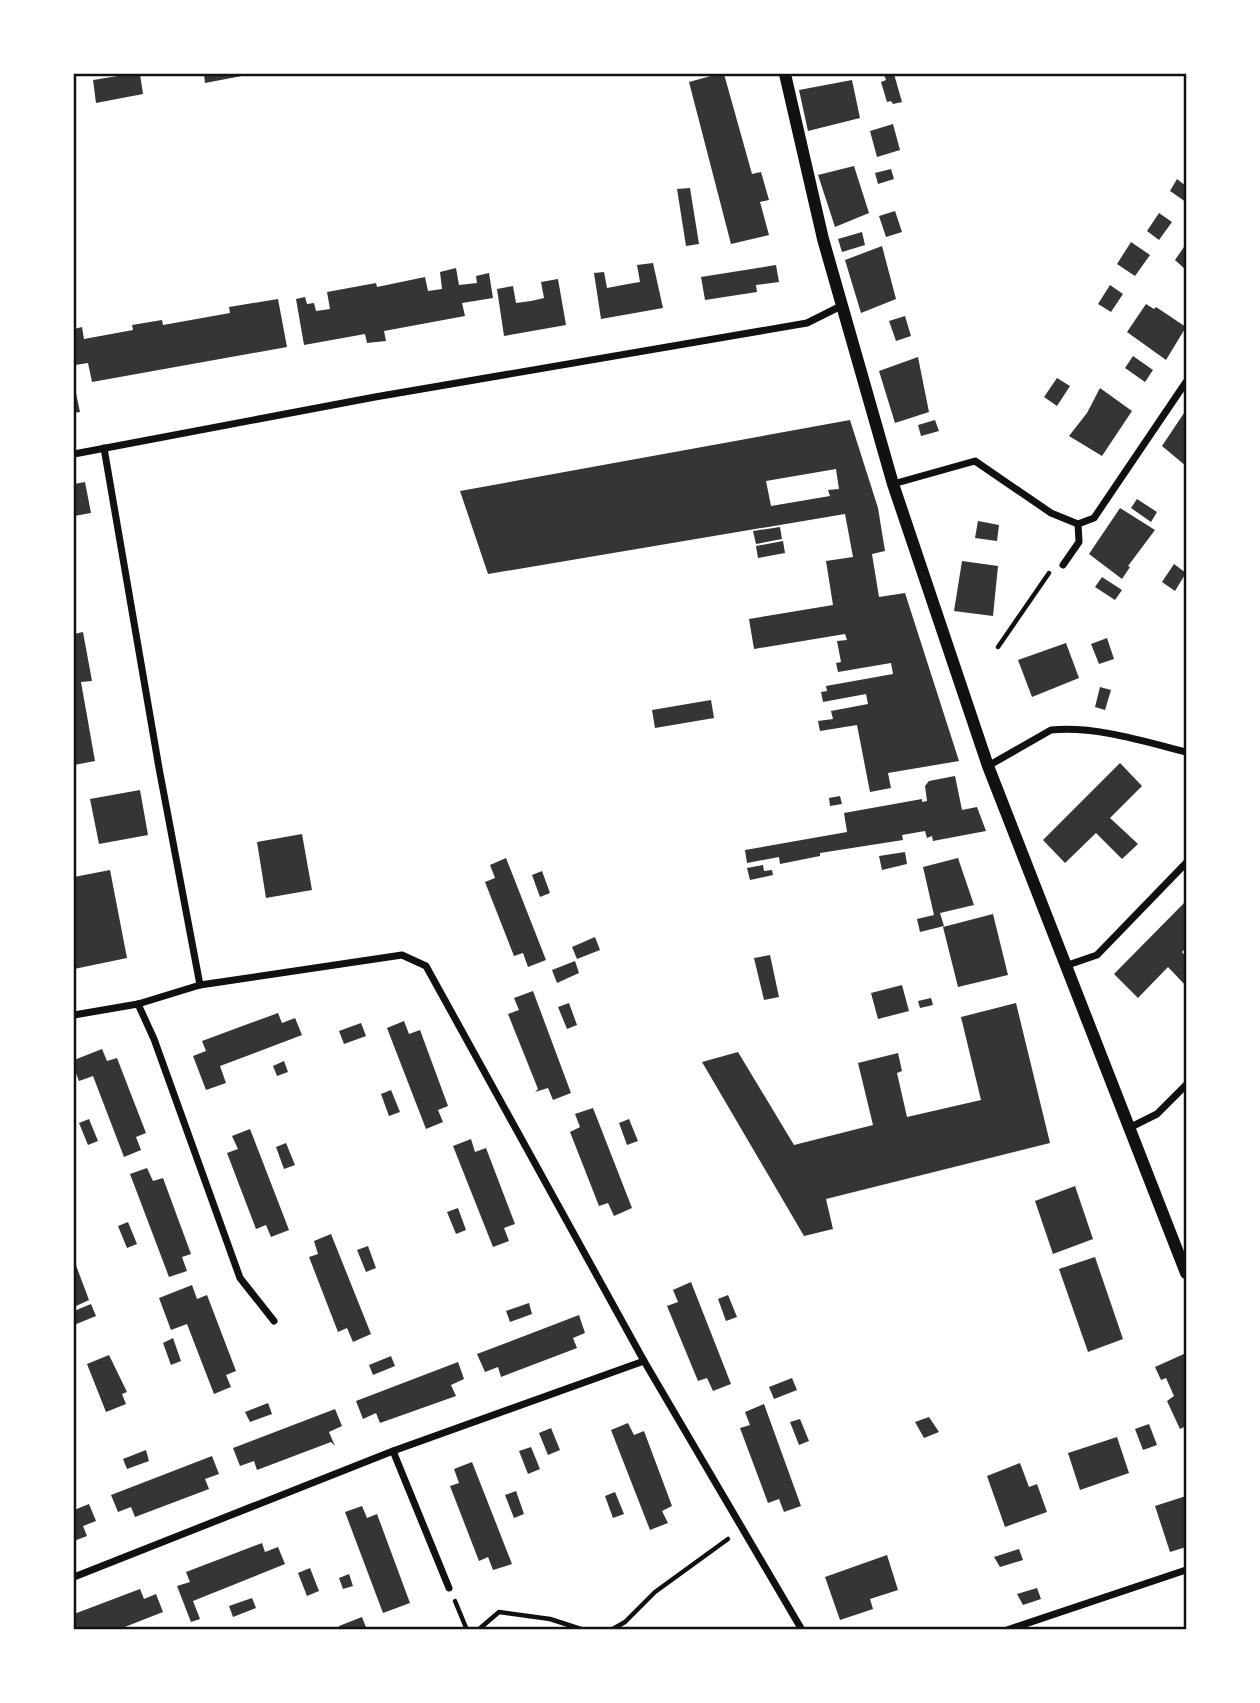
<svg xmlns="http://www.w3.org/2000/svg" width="1260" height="1703" font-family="Commissioner,sans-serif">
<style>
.building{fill:#353535;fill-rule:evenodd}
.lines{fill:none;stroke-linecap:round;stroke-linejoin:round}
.path{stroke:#111;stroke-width:4.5}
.minor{stroke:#111;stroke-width:7}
.tertiary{stroke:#111;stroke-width:12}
.neatline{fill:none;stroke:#111;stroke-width:2.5}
</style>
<rect width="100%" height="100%" fill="#fff"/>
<!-- building -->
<g class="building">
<polygon points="130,74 140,74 143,94 96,103 93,80"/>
<polygon points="204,74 247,74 247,75 205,83"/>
<polygon points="718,74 724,74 752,174 761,172 769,200 760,202 769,235 731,244 689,82"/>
<polygon points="894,74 902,102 893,104 891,101 887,102 881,82 886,80 884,75"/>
<polygon points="852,80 860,118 808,131 799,90"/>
<polygon points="893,124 900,150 877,157 870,131"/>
<polygon points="854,166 869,213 835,227 818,175"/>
<polygon points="891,169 894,179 878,184 875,173"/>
<polygon points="1177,179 1186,186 1186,202 1170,191"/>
<polygon points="690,188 699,244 686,246 677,189"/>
<polygon points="895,211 902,232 886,237 879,216"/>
<polygon points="1159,213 1172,222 1159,240 1147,231"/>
<polygon points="862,232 865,245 842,252 838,239"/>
<polygon points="1131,242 1150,255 1135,276 1117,264"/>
<polygon points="1186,244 1186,270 1175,260"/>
<polygon points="882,246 896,299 861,313 845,260"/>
<polygon points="653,263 663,308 601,319 594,273 604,272 607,288 628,284 640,282 637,265"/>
<polygon points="776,265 779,282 756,285 757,292 705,300 701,277"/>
<polygon points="456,268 459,285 477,283 476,276 489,273 493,298 462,303 465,316 384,331 386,341 367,343 365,334 304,345 296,299 305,297 307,304 314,303 316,311 330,309 327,292 376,283 377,287 425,277 428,291 442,289 440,272"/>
<polygon points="558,279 566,325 504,336 497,289 513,286 516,303 531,301 544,298 541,282"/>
<polygon points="1110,285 1123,294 1111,312 1098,304"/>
<polygon points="278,299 287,347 92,382 88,363 75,365 74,329 82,327 84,339 133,330 132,325 162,320 163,325 230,313 229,307"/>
<polygon points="1146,304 1154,309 1156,307 1186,327 1166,360 1127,332"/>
<polygon points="905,316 911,336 896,341 889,321"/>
<polygon points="1133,356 1153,370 1145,382 1125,368"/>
<polygon points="918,357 929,412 895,423 879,371"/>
<polygon points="1057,378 1070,386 1057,406 1044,397"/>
<polygon points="74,384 80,412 74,413"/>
<polygon points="1100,388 1132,411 1102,456 1069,436 1087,413"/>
<polygon points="1186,410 1186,466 1162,446"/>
<path d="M850 420 878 508 885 551 872 554 879 597 905 593 959 761 888 773 891 788 870 792 857 725 820 731 818 721 833 719 831 711 868 704 866 694 823 702 821 692 827 691 826 686 893 674 891 663 838 672 836 663 841 662 837 641 847 640 845 634 754 649 749 619 833 605 826 561 853 557 845 514 488 574 460 491ZM836 469 839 489 828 490 830 496 771 506 766 481Z"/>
<polygon points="935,420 939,431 921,436 918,425"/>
<polygon points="85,482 91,513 74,516 74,484"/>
<polygon points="1137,499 1157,512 1151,522 1131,508"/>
<polygon points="1120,508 1155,530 1128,566 1130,567 1122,579 1089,554"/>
<polygon points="978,521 999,525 997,541 975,538"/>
<polygon points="780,527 782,539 756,544 753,531"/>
<polygon points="783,541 785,553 758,558 756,546"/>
<polygon points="962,561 998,566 993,616 954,611"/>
<polygon points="1174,564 1186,573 1175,591 1162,582"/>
<polygon points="1102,577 1122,590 1115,600 1095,587"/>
<polygon points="83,632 92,681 81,682 95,761 74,765 74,634"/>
<polygon points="1107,638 1114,659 1099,664 1091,644"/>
<polygon points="1066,643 1079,678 1032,697 1018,660"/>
<polygon points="1100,687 1111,690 1105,710 1095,707"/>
<polygon points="711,700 714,718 655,728 652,710"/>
<polygon points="1120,763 1142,786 1110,818 1138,844 1122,859 1096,833 1065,863 1043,840"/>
<polygon points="955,776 962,810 977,807 986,831 933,841 932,836 927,838 925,831 902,835 903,840 820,853 820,856 780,864 779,857 747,863 745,850 847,832 844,813 922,799 922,802 927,801 925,786 929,781"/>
<polygon points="140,790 148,835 99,844 90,799"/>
<polygon points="840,796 842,804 830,806 829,798"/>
<polygon points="302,834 312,890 266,898 257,842"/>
<polygon points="905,852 907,864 882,870 879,856"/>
<polygon points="506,858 546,960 528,967 523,953 514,956 485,882 495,878 490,865"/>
<polygon points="958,858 974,905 940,913 944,926 920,932 917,919 934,915 923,867"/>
<polygon points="763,865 764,871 772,870 773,875 750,880 747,868"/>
<polygon points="110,870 127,958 74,969 74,877"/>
<polygon points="542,871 550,893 540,897 532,875"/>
<polygon points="1186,901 1186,948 1182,952 1186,957 1186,986 1168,967 1138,998 1114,974"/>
<polygon points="993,914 1008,975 958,987 943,927"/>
<polygon points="595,937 600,950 577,959 572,947"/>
<polygon points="770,955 779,997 764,1000 754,958"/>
<polygon points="575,961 579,973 557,983 552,970"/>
<polygon points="902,985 909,1011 878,1019 871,993"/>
<polygon points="533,991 571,1093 553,1100 548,1088 535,1092 538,1089 508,1014 519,1010 514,998"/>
<polygon points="931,998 933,1005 920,1008 918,1001"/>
<polygon points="569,1003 577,1025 567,1029 558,1007"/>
<polygon points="1016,1003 1050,1143 826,1199 833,1229 804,1236 702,1062 738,1052 794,1145 873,1125 858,1063 898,1053 902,1071 897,1073 907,1117 981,1100 961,1017"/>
<polygon points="278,1013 282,1023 295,1018 302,1035 220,1066 226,1083 206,1090 193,1056 206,1051 202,1041"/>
<polygon points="404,1021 409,1034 420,1030 448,1106 438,1110 443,1122 426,1129 387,1028"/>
<polygon points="361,1023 366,1036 344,1044 339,1031"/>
<polygon points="102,1049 107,1061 117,1058 146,1133 136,1137 141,1150 124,1157 93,1076 79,1081 74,1068 74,1060"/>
<polygon points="284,1061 288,1072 277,1076 273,1066"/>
<polygon points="391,1090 400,1112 389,1116 381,1094"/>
<polygon points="593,1108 632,1208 614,1216 608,1203 599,1206 570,1132 580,1127 575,1114"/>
<polygon points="89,1119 98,1141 88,1145 79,1123"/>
<polygon points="629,1119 638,1141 627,1145 619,1123"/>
<polygon points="250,1129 289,1230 271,1237 266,1225 256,1229 227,1153 238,1149 232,1136"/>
<polygon points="471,1139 475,1152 486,1148 515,1224 504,1228 509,1241 493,1247 453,1146"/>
<polygon points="286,1143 295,1165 284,1169 276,1147"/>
<polygon points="147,1168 153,1181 163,1178 191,1254 182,1257 187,1271 169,1277 130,1174"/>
<polygon points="1075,1186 1093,1239 1053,1254 1035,1201"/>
<polygon points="458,1208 466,1230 456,1234 447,1212"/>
<polygon points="128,1222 137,1244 127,1248 118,1226"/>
<polygon points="331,1234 371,1334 353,1342 347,1328 338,1332 309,1257 318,1254 314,1241"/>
<polygon points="368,1246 376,1268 366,1272 357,1250"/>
<polygon points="1095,1257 1123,1339 1088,1352 1059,1269"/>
<polygon points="74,1260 89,1300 74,1307"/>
<polygon points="691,1282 731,1384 713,1391 707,1378 698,1381 667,1306 678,1302 673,1290"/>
<polygon points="192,1285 197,1299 207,1295 236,1371 226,1375 231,1387 214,1394 187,1324 171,1330 159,1298"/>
<polygon points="728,1295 737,1317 726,1321 718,1299"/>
<polygon points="529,1303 532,1314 510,1322 506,1311"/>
<polygon points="91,1304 96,1316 74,1325 74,1311"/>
<polygon points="579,1315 585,1333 573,1338 577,1348 501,1377 498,1367 485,1372 477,1354"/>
<polygon points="173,1338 181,1361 171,1365 163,1343"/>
<polygon points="1186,1353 1186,1426 1180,1429 1167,1401 1174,1396 1166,1378 1161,1380 1155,1367"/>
<polygon points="109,1355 127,1392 122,1394 126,1404 106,1412 87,1364"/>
<polygon points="391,1356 395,1366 373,1375 369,1365"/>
<polygon points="458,1362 464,1379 451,1385 456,1396 380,1423 376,1413 363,1419 356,1401"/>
<polygon points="792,1378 797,1390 774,1399 769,1387"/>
<polygon points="268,1403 272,1414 250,1422 245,1412"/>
<polygon points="764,1404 801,1506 784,1512 779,1499 768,1503 740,1428 750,1425 745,1412"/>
<polygon points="335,1409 342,1426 329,1432 335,1446 331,1442 257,1470 254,1461 240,1466 233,1448"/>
<polygon points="929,1417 939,1432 924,1438 915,1422"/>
<polygon points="800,1419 809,1441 799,1445 790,1422"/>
<polygon points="628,1423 634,1435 644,1431 672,1506 662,1511 668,1523 650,1530 611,1430"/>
<polygon points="1149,1424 1157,1445 1143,1450 1135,1429"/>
<polygon points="551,1428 560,1450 548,1455 539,1433"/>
<polygon points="1117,1437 1129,1473 1080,1490 1068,1453"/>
<polygon points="531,1447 540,1469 528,1474 519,1451"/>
<polygon points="146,1450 149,1461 127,1469 123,1459"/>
<polygon points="212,1456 219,1474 205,1479 209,1489 135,1517 131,1507 118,1512 111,1495"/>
<polygon points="472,1462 512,1564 493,1570 488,1557 479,1561 450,1486 459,1483 454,1469"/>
<polygon points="1020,1463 1029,1487 1037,1484 1047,1512 1005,1527 987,1476"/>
<polygon points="516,1491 524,1514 514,1518 505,1495"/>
<polygon points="615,1492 624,1514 613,1518 605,1496"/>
<polygon points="1186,1496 1186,1547 1170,1552 1155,1506"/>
<polygon points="89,1504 96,1521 83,1526 87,1536 74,1541 74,1510"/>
<polygon points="362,1506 367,1518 377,1514 410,1603 383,1613 345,1512"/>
<polygon points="262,1543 265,1552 278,1547 285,1564 193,1601 200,1619 191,1622 177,1586 190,1582 186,1572"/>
<polygon points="1019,1549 1023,1560 1000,1567 994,1557"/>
<polygon points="887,1555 898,1590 870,1599 873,1609 840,1620 825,1577"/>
<polygon points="310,1568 319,1591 307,1596 298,1573"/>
<polygon points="349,1574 353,1586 343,1589 339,1578"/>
<polygon points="1037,1588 1041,1599 1023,1605 1017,1594"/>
<polygon points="140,1589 144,1599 156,1594 163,1612 117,1630 74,1630 74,1614"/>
<polygon points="252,1598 256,1608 233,1617 229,1606"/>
<polygon points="362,1617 367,1630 340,1630 339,1626"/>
</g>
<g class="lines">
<!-- path -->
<g class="path">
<polyline points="998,647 1049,573"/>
<polyline points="455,1601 467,1630"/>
<polyline points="478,1630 499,1612 550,1619 584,1630"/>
<polyline points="611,1630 625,1622 655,1592 728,1539"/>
</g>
<!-- minor -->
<g class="minor">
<polyline points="104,448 159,768 200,985"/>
<polyline points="74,454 375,397 807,323 841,306"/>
<polyline points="893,484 975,461 1051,513 1078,524"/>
<polyline points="1063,565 1079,542 1078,524 1094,518 1186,382"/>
<path d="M988 766 1051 730C1096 726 1143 741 1186 752"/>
<polyline points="1065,966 1097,955 1186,863"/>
<polyline points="138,1004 154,1039 240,1278 274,1321"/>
<polyline points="74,1015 138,1004 200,985 402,955 426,966 644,1361 802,1630"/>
<polyline points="1131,1127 1157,1114 1186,1085"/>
<polyline points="393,1451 449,1588"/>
<polyline points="74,1577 393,1451 644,1361"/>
<polyline points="1007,1630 1186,1570"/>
</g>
<!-- tertiary -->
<polyline class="tertiary" points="785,74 823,239 893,484 988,766 1186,1273"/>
</g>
<!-- border -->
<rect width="1260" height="1703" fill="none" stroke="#ffffff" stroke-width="150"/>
<rect x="75" y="75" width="1110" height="1553" class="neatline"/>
</svg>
